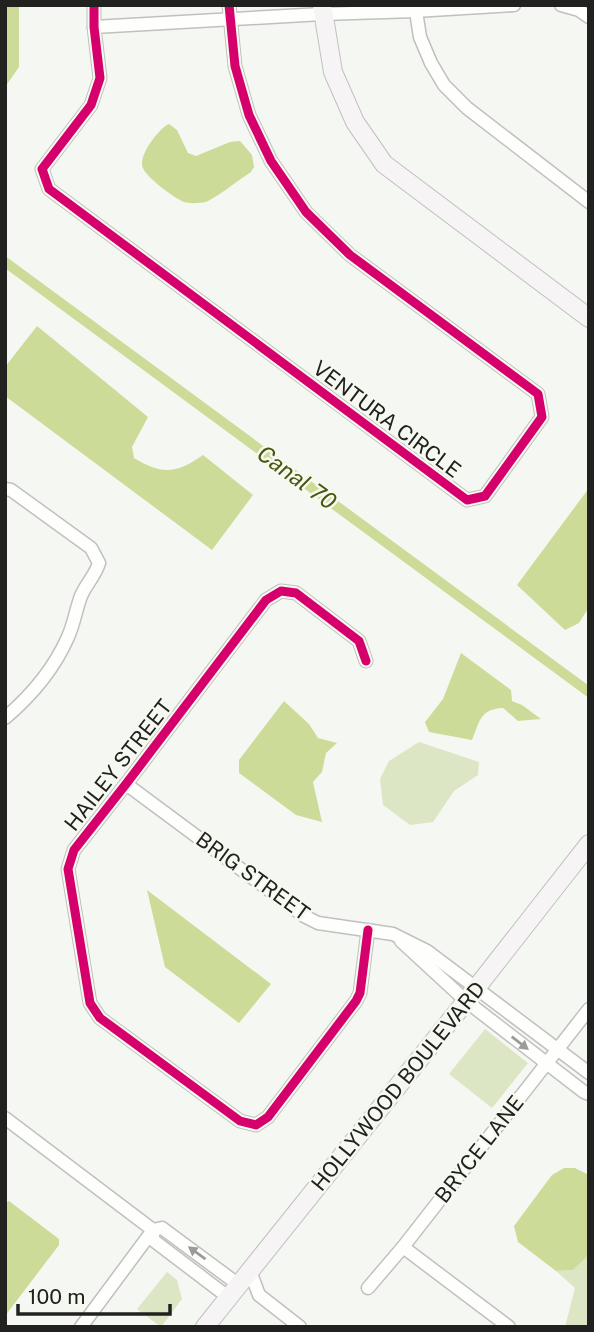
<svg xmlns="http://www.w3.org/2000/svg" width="594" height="1332" font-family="'Public Sans',sans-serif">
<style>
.green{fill:#dde6c4}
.water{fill:#ccdc98}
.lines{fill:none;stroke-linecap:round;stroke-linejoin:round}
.canal{stroke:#ccdc98;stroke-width:10}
.street-casing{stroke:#c0c1be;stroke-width:15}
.secondary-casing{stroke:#c0c1be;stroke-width:20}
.street{stroke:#fefefd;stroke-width:12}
.secondary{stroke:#f6f4f5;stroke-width:18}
.cycleway-casing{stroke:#f6f9f0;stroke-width:13}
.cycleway{stroke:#d6006c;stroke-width:9}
.oneway{fill:#9b9b99}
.labels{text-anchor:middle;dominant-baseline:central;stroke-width:5;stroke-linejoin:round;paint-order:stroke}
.street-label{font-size:21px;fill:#21221f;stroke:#f6f9f0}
.water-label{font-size:23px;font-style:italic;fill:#495610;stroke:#f6f9f0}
</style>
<rect width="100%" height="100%" fill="#f5f7f2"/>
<!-- green -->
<g class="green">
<polygon points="419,742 479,762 478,775 454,791 433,822 410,825 383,805 380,779 389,761"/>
<polygon points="485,1029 528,1063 492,1108 449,1074"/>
<polygon points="589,1255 589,1327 565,1327 575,1288 556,1271 573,1270"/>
<polygon points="167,1272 177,1280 182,1299 161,1327 137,1309"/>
</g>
<!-- water -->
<g class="water">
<polygon points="5,5 19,5 19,67 5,87"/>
<path d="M169 124 177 130 188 153 196 156 230 142 240 141 252 155 254 167 251 172C240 179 216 198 206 202 200 203 189 204 184 202 174 198 147 178 143 168 137 157 159 128 169 124Z"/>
<path d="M37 326 148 417 132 447 134 458C162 475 176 474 203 455L253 495 212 550 5 396V367Z"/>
<polygon points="589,488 589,607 579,623 565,630 517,585"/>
<path d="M461 653 511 690 512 701 522 705 541 719 518 721 503 708C480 709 480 721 472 740L429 732 425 722 443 699Z"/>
<polygon points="284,701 309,724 318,738 337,743 326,753 322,772 313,782 322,822 296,815 239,773 239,760"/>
<polygon points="147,890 271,984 239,1023 165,967"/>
<polygon points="564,1168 575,1168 589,1175 589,1255 573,1270 556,1271 518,1242 514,1226 552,1175"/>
<polygon points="9,1201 59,1239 59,1245 5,1316 5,1203"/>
</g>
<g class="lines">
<!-- canal -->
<polyline class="canal" points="5,262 589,692"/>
<!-- street casing -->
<g class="street-casing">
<g id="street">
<polyline points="94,5 94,27 100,78 91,105 42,169 49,189 467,500 485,496 542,417 538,394 350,255 306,212 271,161 249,115 235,66 229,5"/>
<polyline points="415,5 420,37 431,63 444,85 467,108 589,202"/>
<polyline points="561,5 579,10 589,17"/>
<polyline points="94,27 322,14 415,11 514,5"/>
<path d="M5 489 11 490 91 548 99 563C95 576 86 584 81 596 76 609 74 624 68 637 54 669 32 695 5 718"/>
<polyline points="366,661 359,641 296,593 281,591 266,600 126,784 74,850 68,869 90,1003 100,1018 240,1121 256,1125 268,1117 356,1001 360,993 368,930"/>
<polyline points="126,784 304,916 318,923 393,934 427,951 589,1073"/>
<polyline points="401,941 466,1001 584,1092 589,1094"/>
<polyline points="5,1118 153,1230"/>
<polyline points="153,1230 162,1228 239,1285"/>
<polyline points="153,1230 153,1240 228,1297"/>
<polyline points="403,1247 509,1327"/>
<polyline points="250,1271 259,1295 300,1327"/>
<polyline points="368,1288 403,1247 589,1009"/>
<polyline points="81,1327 153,1230"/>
</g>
</g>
<!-- secondary casing -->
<g class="secondary-casing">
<g id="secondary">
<polyline points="322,5 333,72 355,122 384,164 589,318"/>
<polyline points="205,1327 466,1001 589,844"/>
</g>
</g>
<!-- street -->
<use href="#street" class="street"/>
<!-- secondary -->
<use href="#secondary" class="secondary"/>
<!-- cycleway casing -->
<g class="cycleway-casing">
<g id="cycleway">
<polyline points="94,5 94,27 100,78 91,105 42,169 49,189 467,500 485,496 542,417 538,394 350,255 306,212 271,161 249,115 235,66 229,5"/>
<polyline points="366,661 359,641 296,593 281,591 266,600 126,784 74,850 68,869 90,1003 100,1018 240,1121 256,1125 268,1117 356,1001 360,993 368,930"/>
</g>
</g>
<!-- cycleway -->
<use href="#cycleway" class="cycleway"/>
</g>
<!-- one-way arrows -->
<defs><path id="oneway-solid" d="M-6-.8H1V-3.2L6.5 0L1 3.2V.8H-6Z" transform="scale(1.75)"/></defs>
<g class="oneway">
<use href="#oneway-solid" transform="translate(520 1043) rotate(38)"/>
<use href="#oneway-solid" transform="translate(197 1253) rotate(-144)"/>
</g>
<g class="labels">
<!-- street labels -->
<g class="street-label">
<text transform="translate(387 419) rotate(37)">VENTURA CIRCLE</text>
<text transform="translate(118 765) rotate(-52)">HAILEY STREET</text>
<text transform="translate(253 876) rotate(36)">BRIG STREET</text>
<text transform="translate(398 1086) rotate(-51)">HOLLYWOOD BOULEVARD</text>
<text transform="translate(479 1149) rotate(-52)">BRYCE LANE</text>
</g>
<!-- water labels -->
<g class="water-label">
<text transform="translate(297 477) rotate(36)">Canal 70</text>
</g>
</g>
<!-- border -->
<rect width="594" height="1332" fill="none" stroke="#21221f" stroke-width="14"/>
<!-- scale -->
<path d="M18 1304v10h152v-10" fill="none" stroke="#21221f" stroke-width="3.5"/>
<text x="28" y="1304" font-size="21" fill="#21221f" stroke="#f6f9f0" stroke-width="5" paint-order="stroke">100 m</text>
</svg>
